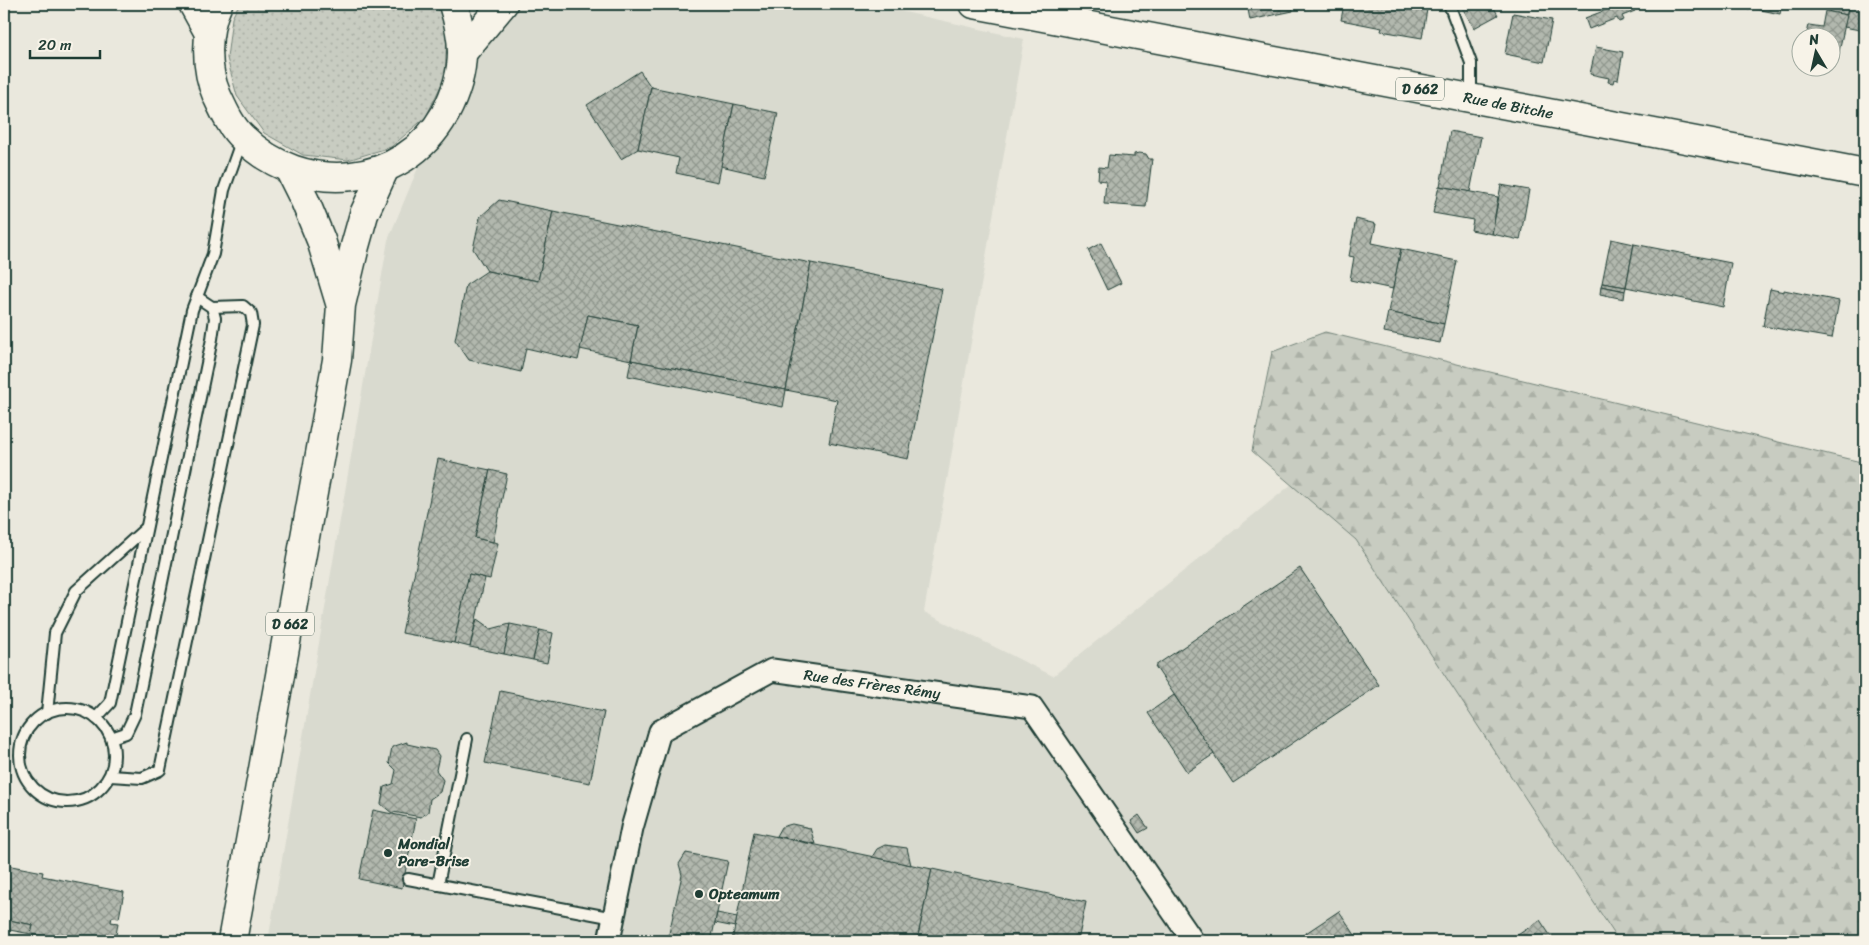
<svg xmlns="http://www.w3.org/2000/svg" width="1869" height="945" font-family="Sriracha,sans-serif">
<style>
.built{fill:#d9dacf}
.grass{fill:url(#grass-dots);stroke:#74847a}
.forest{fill:url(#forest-firs);stroke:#74847a}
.building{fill:url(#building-cross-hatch);stroke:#1f3d34}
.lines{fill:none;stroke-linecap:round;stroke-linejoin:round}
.service-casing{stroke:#1f3d34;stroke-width:14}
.minor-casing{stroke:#1f3d34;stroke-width:25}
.primary-casing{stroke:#1f3d34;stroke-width:31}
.service{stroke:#f7f3e8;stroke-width:10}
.minor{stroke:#f7f3e8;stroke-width:21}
.primary{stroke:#f7f3e8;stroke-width:28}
.poi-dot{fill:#1f3d34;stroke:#f7f3e8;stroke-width:2}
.labels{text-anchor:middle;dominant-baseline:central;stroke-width:4;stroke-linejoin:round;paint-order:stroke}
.shield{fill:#f7f3e8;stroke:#60746a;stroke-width:1}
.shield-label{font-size:14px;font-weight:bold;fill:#1f3d34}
.street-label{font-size:15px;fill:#1f3d34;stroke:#f7f3e8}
.poi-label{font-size:15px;font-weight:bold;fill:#1f3d34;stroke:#f7f3e8;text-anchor:start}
</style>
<defs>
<pattern id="grass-dots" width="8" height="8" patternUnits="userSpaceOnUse" patternTransform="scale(1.25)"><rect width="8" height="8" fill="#c8ccc1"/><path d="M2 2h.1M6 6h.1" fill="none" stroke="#abb0a6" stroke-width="1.8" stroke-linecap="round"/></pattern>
<pattern id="forest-firs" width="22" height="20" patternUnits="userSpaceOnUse" patternTransform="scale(1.25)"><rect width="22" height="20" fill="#c8ccc1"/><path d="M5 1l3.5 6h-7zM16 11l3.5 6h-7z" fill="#abb0a6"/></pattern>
<pattern id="building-cross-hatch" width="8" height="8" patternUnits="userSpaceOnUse" patternTransform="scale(1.25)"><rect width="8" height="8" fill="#b2b8ae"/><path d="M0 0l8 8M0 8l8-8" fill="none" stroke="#90978e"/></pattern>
</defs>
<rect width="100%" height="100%" fill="#eae8dd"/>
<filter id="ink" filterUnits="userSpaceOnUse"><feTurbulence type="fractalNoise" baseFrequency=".02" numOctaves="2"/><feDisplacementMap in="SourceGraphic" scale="10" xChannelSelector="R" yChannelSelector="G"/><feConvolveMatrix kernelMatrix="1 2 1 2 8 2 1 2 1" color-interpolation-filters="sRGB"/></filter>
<g filter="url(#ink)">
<!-- built -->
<polygon class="built" points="486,4 869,4 1024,39 924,612 1053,676 1292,484 1356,540 1619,941 268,941 388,240"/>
<!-- grass -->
<polygon class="grass" points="239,4 437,4 447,33 445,77 426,117 391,147 348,160 303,155 264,133 237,96 227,58 232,18"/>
<!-- forest -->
<polygon class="forest" points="1325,332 1865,463 1865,941 1619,941 1356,540 1252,451 1272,352"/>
<!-- building -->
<g class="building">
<polygon points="1247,4 1292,4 1293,11 1250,20"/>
<polygon points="1344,4 1428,4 1422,38 1381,31 1382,28 1341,20"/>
<polygon points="1460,4 1492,4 1498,15 1474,28"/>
<polygon points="1622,4 1632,4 1635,11 1622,16 1624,20 1619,22 1617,18 1589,29 1585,18"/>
<polygon points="1732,4 1782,4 1780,14 1752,8 1749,10"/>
<polygon points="1831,4 1849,4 1847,15 1829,12"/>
<polygon points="1849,4 1865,4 1865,31 1844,27"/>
<polygon points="1825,11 1847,15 1838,56 1832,55 1832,38 1806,38 1809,25 1822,27"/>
<polygon points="1513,13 1552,20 1544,62 1505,54"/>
<polygon points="1596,47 1623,52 1618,80 1614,79 1613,83 1608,82 1609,78 1590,74"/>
<polygon points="640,71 651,87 638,149 621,159 587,105"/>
<polygon points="651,87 734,104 718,182 676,173 679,158 638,149"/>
<polygon points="734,104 778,113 764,176 721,166"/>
<polygon points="1450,131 1481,137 1470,192 1440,186"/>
<polygon points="1139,153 1146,154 1149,159 1152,159 1146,207 1104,204 1106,181 1098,180 1099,167 1107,168 1109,155 1134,157 1134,154"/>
<polygon points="1501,185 1529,190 1520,240 1492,234"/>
<polygon points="1439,186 1498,197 1492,234 1471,230 1473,220 1433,213"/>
<polygon points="499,200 553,211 538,281 487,271 473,249 480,217"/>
<polygon points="553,211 811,263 786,390 631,360 638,325 588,315 578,360 526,348 521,372 469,360 455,340 466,285 487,271 538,281"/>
<polygon points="1356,219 1376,224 1372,243 1401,249 1393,289 1350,280 1354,257 1349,256"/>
<polygon points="1611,239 1634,244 1626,287 1602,283"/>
<polygon points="1101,243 1121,283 1107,290 1088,250"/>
<polygon points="1634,244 1731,263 1723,307 1626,287"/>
<polygon points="1401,249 1457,261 1444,324 1388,312"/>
<polygon points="811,263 942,289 908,459 829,443 837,400 786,390"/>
<polygon points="1602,283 1626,287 1625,291 1601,286"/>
<polygon points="1601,286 1625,291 1624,299 1600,294"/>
<polygon points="1770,289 1784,292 1784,290 1839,301 1832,338 1763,326"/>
<polygon points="1388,312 1444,324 1440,343 1384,332"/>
<polygon points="588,315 638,325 631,360 580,349"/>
<polygon points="631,360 786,390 783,407 628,376"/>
<polygon points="438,459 490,470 475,538 498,543 490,579 469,574 454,643 402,633"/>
<polygon points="490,470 507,474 493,542 475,538"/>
<polygon points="1300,568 1379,685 1233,783 1155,666"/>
<polygon points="469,574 485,578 470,647 454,643"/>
<polygon points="477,619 491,629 510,624 504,654 470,647"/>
<polygon points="510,624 540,630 533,660 504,654"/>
<polygon points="540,630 553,633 547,663 533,660"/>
<polygon points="500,691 604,712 590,783 485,763"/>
<polygon points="1174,695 1214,754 1187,772 1148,713"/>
<polygon points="407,742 407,744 435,750 439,756 436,770 443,780 440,792 430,799 428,812 421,817 393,812 393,814 381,804 384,787 393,784 396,770 389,763 392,747"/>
<polygon points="373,810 416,819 402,888 359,879"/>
<polygon points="1139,815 1148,828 1139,833 1131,821"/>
<polygon points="792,824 810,828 815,844 776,836 781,827"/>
<polygon points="754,832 932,869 917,941 732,941"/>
<polygon points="885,845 907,848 911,865 872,857 877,849"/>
<polygon points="686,853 728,861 711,941 683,941 668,938 682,875 679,864"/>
<polygon points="6,865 43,872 42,876 124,892 119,918 112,917 111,922 118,923 115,941 68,941 31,934 33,925 4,919 4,869"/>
<polygon points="932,869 1086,902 1078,941 917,941"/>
<polygon points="1339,911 1359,941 1298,941 1297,939"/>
<polygon points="717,913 737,917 735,927 715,923"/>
<polygon points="4,919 33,925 31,934 4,929"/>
<polygon points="1540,920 1554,941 1509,941"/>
</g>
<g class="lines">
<!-- service casing -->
<g class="service-casing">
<g id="service">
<polyline points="1449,4 1471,63 1471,97"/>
<circle cx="67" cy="755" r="47"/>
<polyline points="47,713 55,633 76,591 146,528"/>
<polyline points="96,718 110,703 192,310 213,254 224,190 242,139"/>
<polyline points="111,738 126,733 135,714 212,339 215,318 212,307 197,297"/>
<polyline points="110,776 142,778 160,770 253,325 251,313 243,306 212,307"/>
<polyline points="408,879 614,918"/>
<polyline points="438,885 467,739"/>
</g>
</g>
<!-- minor casing -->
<g class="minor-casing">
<g id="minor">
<path id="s1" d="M609 941 632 828 660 731 772 670 1032 707 1193 941"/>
</g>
</g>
<!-- primary casing -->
<g class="primary-casing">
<g id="primary">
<polyline points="193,4 209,33"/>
<path d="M218 4C205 31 205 69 217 96 224 111 231 127 243 138 302 197 403 189 445 114 455 95 462 74 462 52 462 35 458 20 453 4"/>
<path id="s2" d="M974 4 1865 173"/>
<polyline points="462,53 503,4"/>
<polyline points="289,169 305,201 321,240 340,303"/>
<polyline points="232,941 337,360 341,305 355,246 364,214 385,168"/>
</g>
</g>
<!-- service -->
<use href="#service" class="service"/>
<!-- minor -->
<use href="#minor" class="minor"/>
<!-- primary -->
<use href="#primary" class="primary"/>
</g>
</g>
<!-- markers -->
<g class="poi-dot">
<circle cx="388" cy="853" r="5"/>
<circle cx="699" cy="894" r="5"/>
</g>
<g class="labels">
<!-- shield labels -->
<g class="shield">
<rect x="1396" y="77.5" width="48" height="23" rx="4"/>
<rect x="266" y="612.5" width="48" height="23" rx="4"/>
</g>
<g class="shield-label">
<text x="1420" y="89">D 662</text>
<text x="290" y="624">D 662</text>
</g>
<!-- street labels -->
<g class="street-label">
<text stroke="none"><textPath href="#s2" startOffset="544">Rue de Bitche</textPath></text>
<text stroke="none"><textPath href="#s1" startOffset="445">Rue des Frères Rémy</textPath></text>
</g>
<!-- poi labels -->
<g class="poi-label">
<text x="398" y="844">Mondial<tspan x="398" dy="17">Pare-Brise</tspan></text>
<text x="709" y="894">Opteamum</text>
</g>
</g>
<!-- margin -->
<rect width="1869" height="945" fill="none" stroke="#f7f3e8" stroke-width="20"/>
<rect x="10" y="10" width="1849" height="925" fill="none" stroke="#1f3d34" stroke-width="2" filter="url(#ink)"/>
<!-- north arrow -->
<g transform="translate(1816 52) rotate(351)"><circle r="24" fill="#f7f3e8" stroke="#a1aaa0"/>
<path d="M0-4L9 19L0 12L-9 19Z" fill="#1f3d34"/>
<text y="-8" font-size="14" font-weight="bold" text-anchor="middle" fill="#1f3d34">N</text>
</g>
<!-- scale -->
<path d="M30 50v8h70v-8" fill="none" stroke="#1f3d34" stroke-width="2.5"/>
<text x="38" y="50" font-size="15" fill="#1f3d34" stroke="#f7f3e8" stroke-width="4" paint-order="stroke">20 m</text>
</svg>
